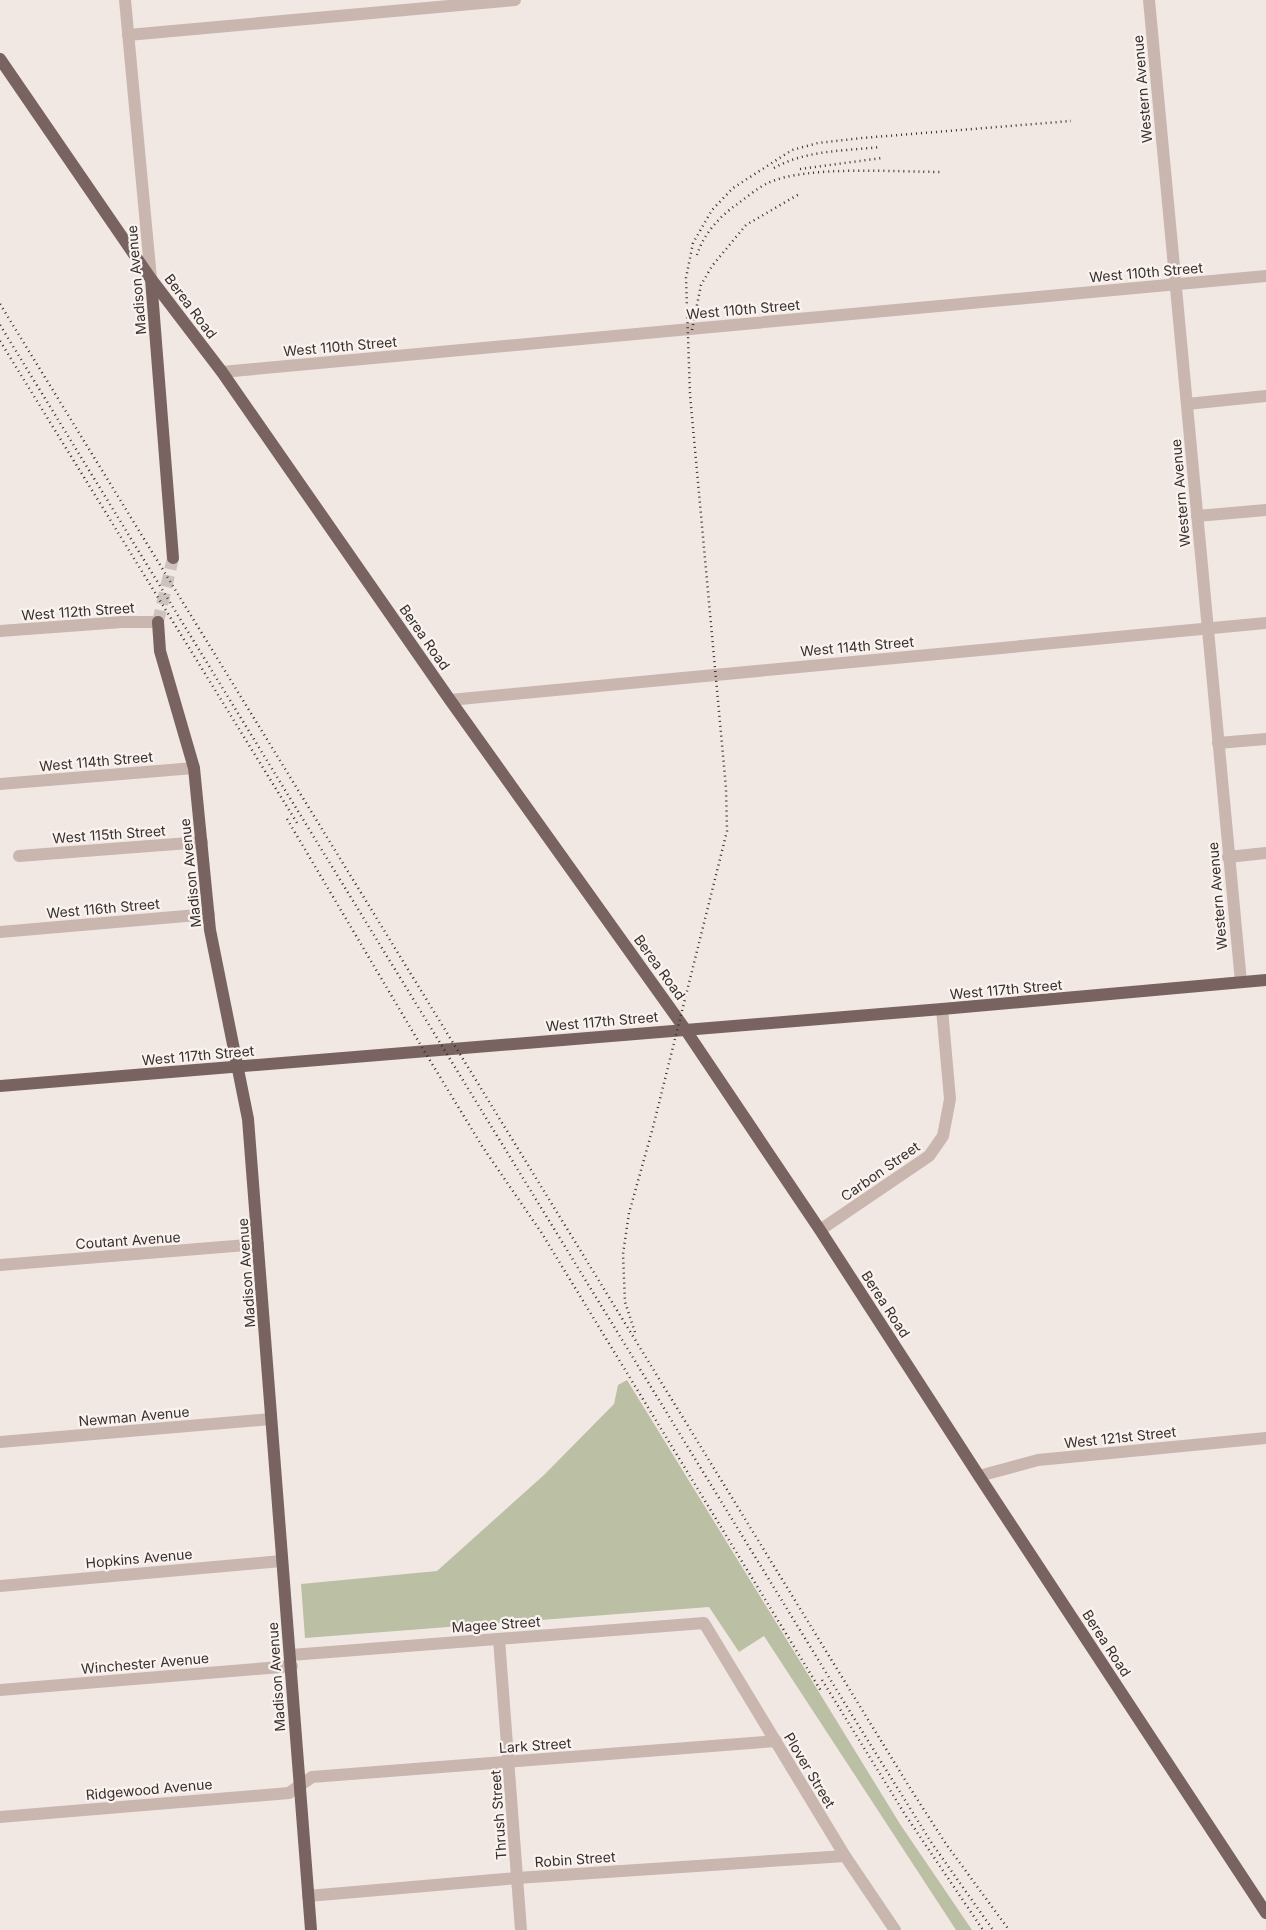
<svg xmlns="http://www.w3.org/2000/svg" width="1266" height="1930" font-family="Inter,sans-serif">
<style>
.green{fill:#bbbfa4}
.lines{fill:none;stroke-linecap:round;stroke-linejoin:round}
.major-tunnel{stroke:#ccc3bf;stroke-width:12;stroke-dasharray:12 6;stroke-linecap:butt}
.minor{stroke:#c9b6af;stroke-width:12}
.major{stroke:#796360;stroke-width:12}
.rail{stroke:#392e2d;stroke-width:2.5;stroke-dasharray:1 4;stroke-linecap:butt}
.labels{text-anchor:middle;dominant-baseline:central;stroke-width:4.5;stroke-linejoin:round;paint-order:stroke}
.street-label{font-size:14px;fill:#392e2d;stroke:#f9f3ef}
</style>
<rect width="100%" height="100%" fill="#f1e8e3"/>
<!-- green -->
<polygon class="green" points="627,1380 900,1824 972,1930 956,1930 764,1636 739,1652 709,1607 305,1638 301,1584 437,1571 544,1475 614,1404 618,1385"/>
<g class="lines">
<!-- major-tunnel -->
<polyline class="major-tunnel" points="158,622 173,558"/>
<!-- minor -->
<g class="minor">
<polyline points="125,0 151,279"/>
<polyline points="1149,0 1241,982"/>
<polyline points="128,35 515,0"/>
<polyline points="222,372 1266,276"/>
<polyline points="1187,404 1266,396"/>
<polyline points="1197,516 1266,510"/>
<polyline points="0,631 122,622 158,622"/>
<polyline points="450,700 1266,623"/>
<polyline points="1218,743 1266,739"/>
<polyline points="0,784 194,768"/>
<polyline points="19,856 202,842"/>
<polyline points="1228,857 1266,853"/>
<polyline points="0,932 209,914"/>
<polyline points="820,1230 929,1156 943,1136 950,1099 942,1009"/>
<polyline points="0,1265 258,1244"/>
<polyline points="0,1442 271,1419"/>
<polyline points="979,1476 1038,1460 1266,1438"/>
<polyline points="0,1586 281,1561"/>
<polyline points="499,1639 521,1930"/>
<polyline points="291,1655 704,1623 845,1856 895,1930"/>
<polyline points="0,1690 292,1666"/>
<polyline points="0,1817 289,1793 312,1777 776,1741"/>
<polyline points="308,1896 517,1878 845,1856"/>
</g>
<!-- major -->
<g class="major">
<polyline points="0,59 151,279 222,372 450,700 685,1029 820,1230 979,1476 1266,1913"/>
<polyline points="151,279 173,558"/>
<polyline points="158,622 160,651 194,768 210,930 248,1119 311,1930"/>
<polyline points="0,1086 942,1009 1266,980"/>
</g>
<!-- rail -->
<g class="rail">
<path d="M774 168C806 150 844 151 880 147"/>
<polyline points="800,169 882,158"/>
<path d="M697 255C703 235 719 217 736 205 746 198 757 188 768 183 806 165 898 172 942 172"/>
<polyline points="0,304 910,1788 946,1844 1009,1930"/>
<polyline points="0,325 849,1710 931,1842 993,1930"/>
<polyline points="692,330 701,285 712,266 746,225 801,193"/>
<polyline points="0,341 297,823"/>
<polyline points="287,819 423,1049 482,1146 541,1232 821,1691"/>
<polyline points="635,1332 625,1302 623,1254 629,1213 652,1131 727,831 726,788 690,395 686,278 693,243 712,210 733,188 792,150 818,143 862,138 1071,121"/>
<polyline points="822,1680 906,1816 983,1930"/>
</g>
</g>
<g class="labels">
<!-- street labels -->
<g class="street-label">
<text transform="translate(1142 89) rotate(-95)">Western Avenue</text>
<text transform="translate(1146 272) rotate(-5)">West 110th Street</text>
<text transform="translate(136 280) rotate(-95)">Madison Avenue</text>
<text transform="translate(191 306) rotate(53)">Berea Road</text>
<text transform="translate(743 309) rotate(-5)">West 110th Street</text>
<text transform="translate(340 346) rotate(-5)">West 110th Street</text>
<text transform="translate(1180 493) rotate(-95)">Western Avenue</text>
<text transform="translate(78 611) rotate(-4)">West 112th Street</text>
<text transform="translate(425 637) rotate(55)">Berea Road</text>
<text transform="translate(857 646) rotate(-5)">West 114th Street</text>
<text transform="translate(96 761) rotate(-5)">West 114th Street</text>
<text transform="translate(109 834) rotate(-4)">West 115th Street</text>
<text transform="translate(190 873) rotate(-96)">Madison Avenue</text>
<text transform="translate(1217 896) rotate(-95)">Western Avenue</text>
<text transform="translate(103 908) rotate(-5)">West 116th Street</text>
<text transform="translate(660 967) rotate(54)">Berea Road</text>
<text transform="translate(1006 989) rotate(-5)">West 117th Street</text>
<text transform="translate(602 1021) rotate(-5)">West 117th Street</text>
<text transform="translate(198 1055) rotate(-5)">West 117th Street</text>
<text transform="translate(880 1171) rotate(-35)">Carbon Street</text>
<text transform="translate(128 1240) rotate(-4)">Coutant Avenue</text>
<text transform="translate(246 1273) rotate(-94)">Madison Avenue</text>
<text transform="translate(886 1304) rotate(57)">Berea Road</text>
<text transform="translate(134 1416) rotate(-5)">Newman Avenue</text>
<text transform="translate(1120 1437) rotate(-6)">West 121st Street</text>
<text transform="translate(139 1558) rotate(-5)">Hopkins Avenue</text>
<text transform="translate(496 1624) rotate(-4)">Magee Street</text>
<text transform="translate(1107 1643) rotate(57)">Berea Road</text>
<text transform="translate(145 1663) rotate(-5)">Winchester Avenue</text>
<text transform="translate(276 1677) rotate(-94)">Madison Avenue</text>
<text transform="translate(535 1745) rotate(-4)">Lark Street</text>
<text transform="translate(810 1770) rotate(59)">Plover Street</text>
<text transform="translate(149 1789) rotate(-5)">Ridgewood Avenue</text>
<text transform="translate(498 1815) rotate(-94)">Thrush Street</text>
<text transform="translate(575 1859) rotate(-4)">Robin Street</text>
</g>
</g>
</svg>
